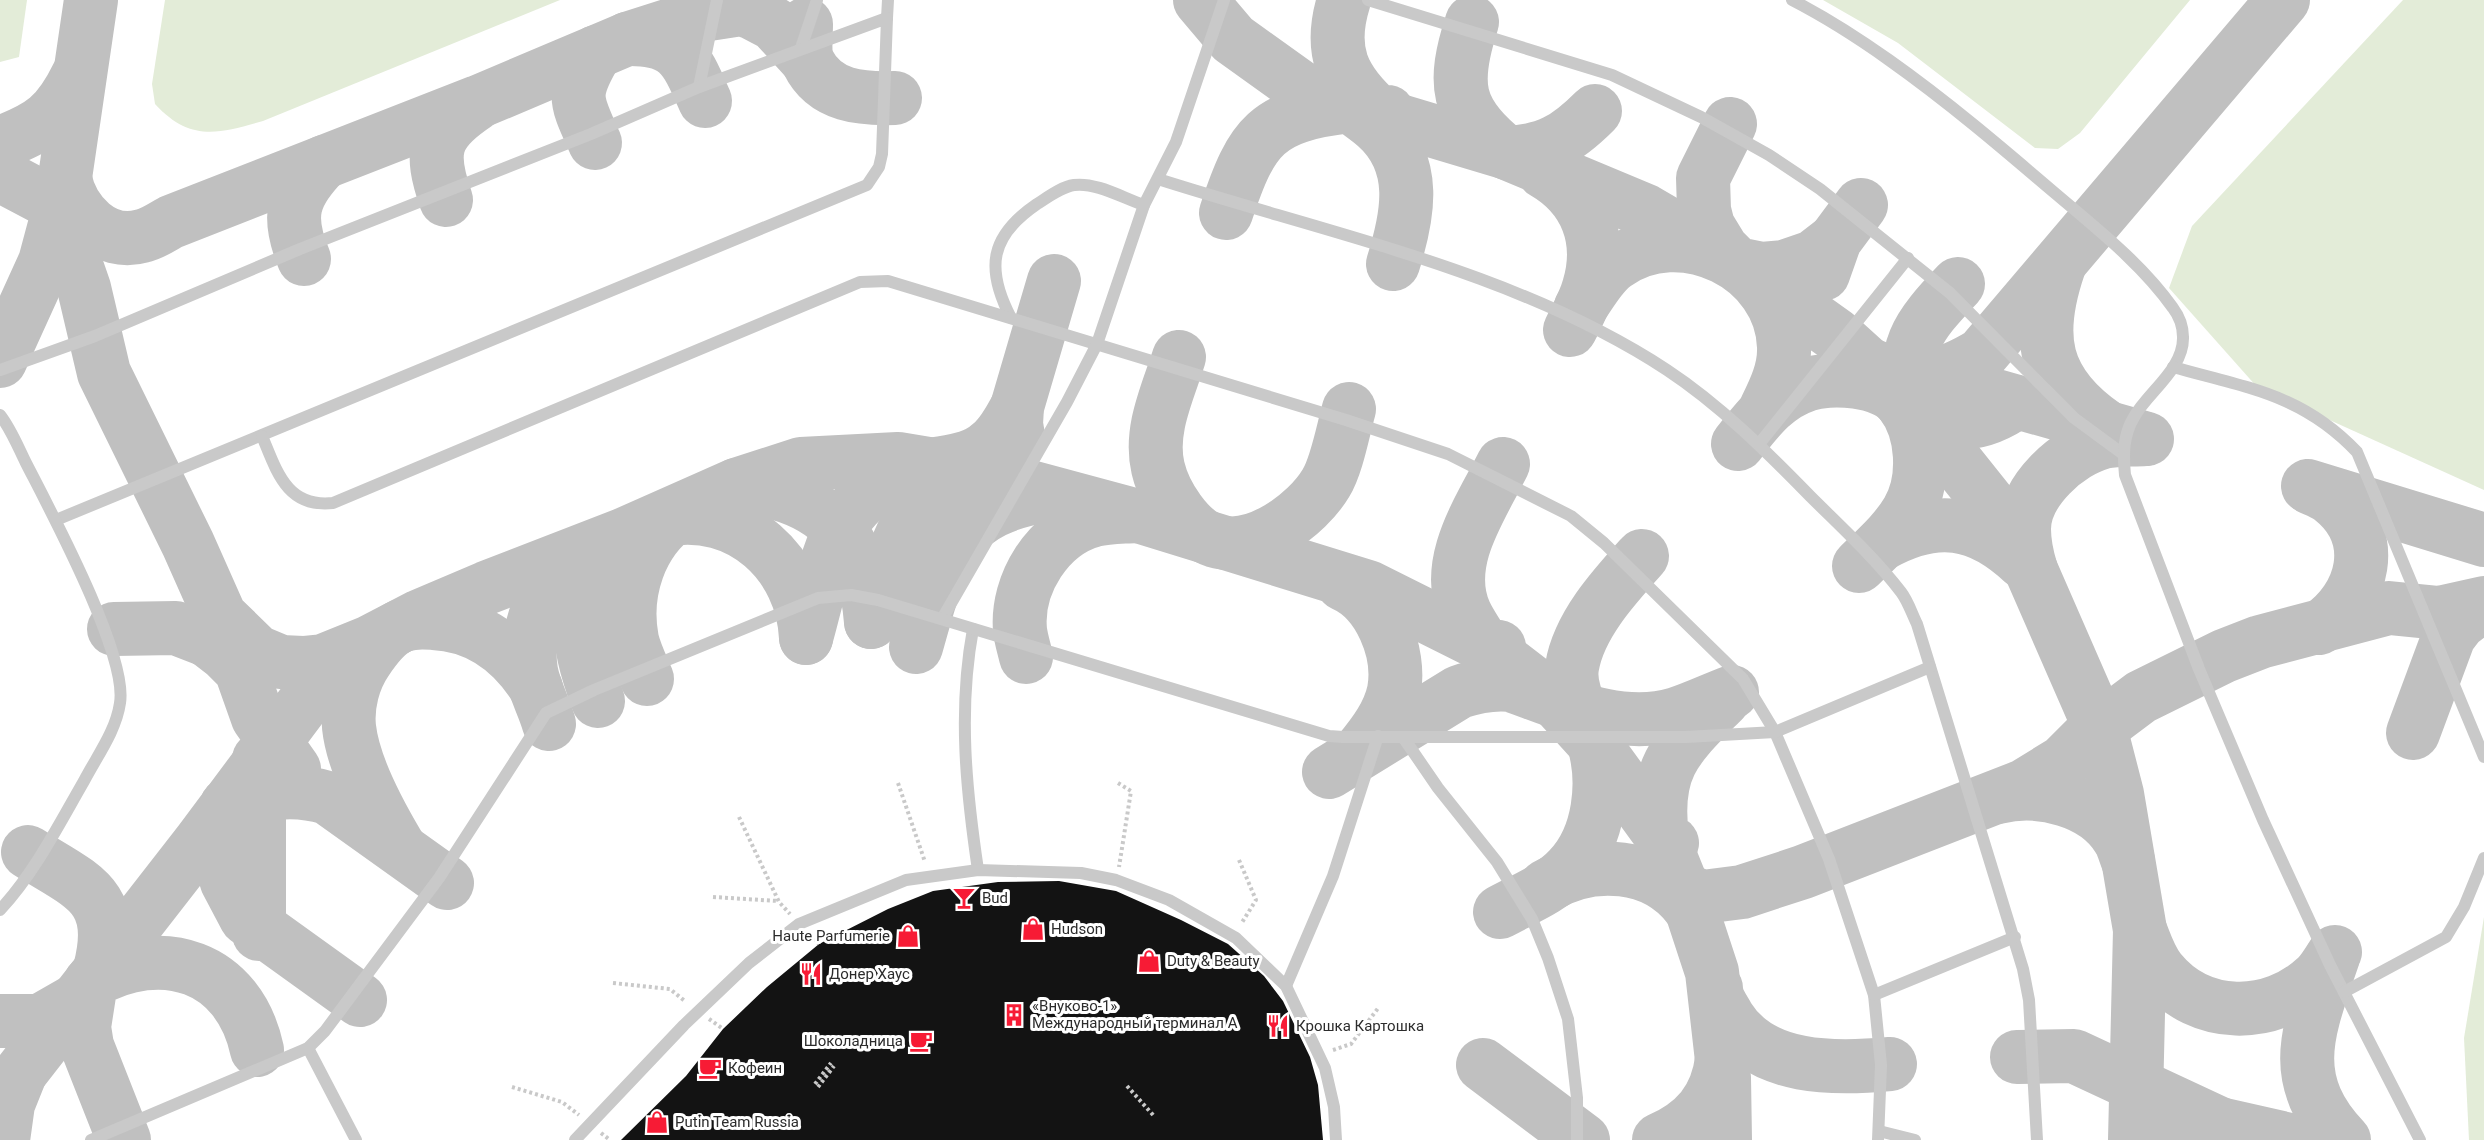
<svg xmlns="http://www.w3.org/2000/svg" width="2484" height="1140" font-family="Roboto,sans-serif">
<style>
.green{fill:#e3ecd8}
.lines{fill:none;stroke-linecap:round;stroke-linejoin:round}
.taxiway{stroke:#c0c0c0;stroke-width:54}
.building{fill:#131313}
.path{stroke:#c9c9c9;stroke-width:4;stroke-dasharray:3 3;stroke-linecap:butt}
.service{stroke:#c9c9c9;stroke-width:12}
.labels{text-anchor:middle;dominant-baseline:central;stroke-width:6;stroke-linejoin:round;paint-order:stroke}
.poi-label{font-size:15px;fill:#2c2c2c;stroke:#fff;text-anchor:start}
</style>
<rect width="100%" height="100%" fill="#fff"/>
<!-- green -->
<g class="green">
<polygon points="0,0 27,0 19,57 0,62"/>
<path d="M165 0H560L263 121C218 134 190 142 155 104L152 84Z"/>
<polygon points="1823,0 2190,0 2080,133 2058,149 2035,148 1898,43"/>
<polygon points="2403,0 2484,0 2484,490 2257,387 2169,288 2192,226"/>
<polygon points="2484,917 2484,1140 2469,1140 2464,1038"/>
</g>
<g class="lines">
<!-- taxiway -->
<g class="taxiway">
<polyline points="91,0 62,198 66,236 84,288 104,373 188,544 220,616 257,652 281,662 303,663 323,661 370,642 420,616 486,588 623,535 736,485 801,464 898,459 970,471 1138,516 1368,587 1484,645 1554,699 1593,742 1662,837 1692,911 1712,972 1724,1078 1725,1140"/>
<polyline points="1200,0 1233,39 1300,87 1350,106 1507,153 1646,211 1737,264 1836,335 1868,364 1900,401 1915,410 1990,504 2031,570 2100,728 2117,794 2140,930 2135,1140"/>
<path d="M1344 0C1328 51 1342 80 1380 114L1388 112"/>
<path d="M1472 22C1452 84 1455 112 1507 153 1547 151 1567 139 1595 111"/>
<path d="M806 24C806 34 804 53 808 62 825 97 862 99 895 98"/>
<path d="M627 39C679 38 686 58 705 101"/>
<polyline points="1730,124 1703,178 1704,210 1708,226 1722,249 1737,264 1762,269 1784,267 1813,257 1835,240"/>
<path d="M0 143C42 127 58 116 78 75"/>
<path d="M595 143C575 99 571 95 596 52"/>
<path d="M1544 172C1587 197 1603 240 1589 287 1585 302 1577 316 1570 330"/>
<polyline points="0,175 87,221"/>
<path d="M65 179C72 213 104 247 142 236 152 234 162 227 171 222L478 102 627 39 702 15 741 9 753 13 774 24 807 60"/>
<path d="M446 200C429 151 433 133 476 104"/>
<path d="M1226 213C1252 135 1266 116 1350 106 1359 113 1368 119 1376 126 1419 164 1408 216 1393 264"/>
<path d="M304 259C286 216 292 195 324 162"/>
<path d="M2059 266C2035 336 2042 382 2105 426"/>
<polyline points="1823,274 1835,240 1861,205"/>
<path d="M1958 284C1917 327 1899 349 1915 410 1956 427 1980 428 2017 402"/>
<path d="M1581 307C1591 292 1601 274 1615 264 1681 216 1782 266 1784 347 1785 369 1775 390 1766 408"/>
<path d="M1179 357C1168 392 1149 430 1158 468 1164 494 1188 532 1215 541 1255 553 1307 515 1326 483 1337 465 1343 430 1349 409"/>
<polyline points="0,361 45,262 60,206"/>
<path d="M1868 364C1914 384 1939 380 1982 354L2283 0"/>
<polyline points="1982,392 2147,439"/>
<polyline points="1019,442 1016,424 1017,407 1054,281"/>
<path d="M1738 444C1757 420 1775 395 1806 385 1830 376 1884 380 1901 402 1924 431 1926 480 1908 511 1895 533 1876 549 1859 566"/>
<path d="M736 485C824 496 864 533 871 622"/>
<polyline points="2308,486 2484,540"/>
<path d="M2311 488C2318 491 2326 494 2332 499 2380 537 2364 598 2319 628"/>
<path d="M664 520C740 505 803 564 806 638"/>
<path d="M1882 544C1936 514 1978 520 2023 562"/>
<path d="M2031 570C2027 557 2024 543 2024 529 2024 491 2068 451 2103 442 2116 439 2132 440 2145 439"/>
<path d="M1343 584C1380 600 1401 652 1394 691 1389 714 1375 733 1360 751"/>
<path d="M871 622C880 596 896 538 912 518 932 493 972 486 1001 480"/>
<polyline points="114,629 176,628 238,652"/>
<polyline points="203,637 225,654 241,670 258,718 294,769"/>
<path d="M806 638C816 603 828 542 850 513 871 487 899 472 931 465 952 461 974 460 991 444 1003 434 1010 420 1017 407"/>
<path d="M916 647C941 558 951 509 1053 494"/>
<path d="M1499 647 1484 645C1478 635 1470 624 1465 613 1442 562 1481 508 1503 464"/>
<path d="M1026 657C1024 648 1021 639 1020 630 1016 584 1048 532 1094 520 1107 517 1122 517 1135 516"/>
<path d="M647 679C642 667 635 653 632 640 623 593 639 541 680 513"/>
<path d="M598 701C574 637 570 595 618 541"/>
<path d="M549 724C544 706 534 689 531 671 524 624 545 578 584 552"/>
<polyline points="2413,733 2449,636 2459,623 2481,606"/>
<path d="M1329 772 1459 692C1477 686 1492 683 1511 685 1562 703 1620 731 1676 714 1695 708 1713 699 1732 692"/>
<path d="M1998 797C2039 787 2096 800 2119 839 2123 845 2125 854 2128 861"/>
<path d="M1672 843 1662 837C1653 766 1677 747 1724 699"/>
<path d="M398 845C379 813 353 764 349 727 347 705 353 680 366 661 374 649 387 632 401 626 411 622 423 622 433 623 479 625 512 650 536 688"/>
<path d="M28 852C82 886 119 895 100 969"/>
<polyline points="1664,883 1703,897 1742,892 1803,872 2024,786 2063,762 2089,736 2141,697 2224,656 2260,642 2389,608 2439,613 2484,603"/>
<path d="M1546 886C1592 859 1655 862 1689 907"/>
<path d="M1500 912C1522 900 1552 888 1569 869 1600 837 1606 782 1593 740 1586 718 1568 691 1572 667 1579 625 1614 587 1642 556"/>
<path d="M2140 930C2146 945 2150 959 2160 971 2200 1020 2271 1020 2316 978 2323 972 2329 961 2335 952"/>
<polyline points="259,934 259,759"/>
<path d="M2333 957C2309 1028 2285 1078 2344 1140"/>
<path d="M1716 988C1716 999 1723 1008 1728 1017 1761 1071 1836 1069 1890 1064"/>
<path d="M360 1000 246 918 227 882 218 853V839L227 805C262 793 292 787 328 798L447 883"/>
<polyline points="0,1021 40,1021 75,1001"/>
<polyline points="2017,1057 2074,1056 2220,1124"/>
<polyline points="1483,1065 1583,1140"/>
<polyline points="0,1099 200,842 327,672 350,651"/>
<polyline points="2184,1129 2220,1124 2290,1140"/>
<polyline points="3,1140 8,1104 20,1074"/>
<path d="M124 1140 87 1046 84 1027 91 982C162 941 239 966 257 1050"/>
<path d="M1659 1140C1695 1124 1717 1100 1722 1059"/>
</g>
</g>
<!-- building -->
<polygon class="building" points="1059,881 1116,891 1181,920 1228,944 1264,976 1283,1001 1310,1057 1318,1085 1323,1140 621,1140 686,1076 723,1029 767,987 819,944 888,909 933,891 998,882"/>
<g class="lines">
<!-- path -->
<g class="path">
<polyline points="898,783 925,862"/>
<polyline points="1118,783 1131,791 1119,867"/>
<polyline points="739,817 779,902 790,914"/>
<polyline points="1239,860 1256,900 1241,924"/>
<polyline points="713,897 778,901"/>
<polyline points="810,934 819,944"/>
<polyline points="613,983 670,989 686,1002"/>
<polyline points="709,1019 723,1029"/>
<polyline points="1333,1050 1351,1044 1379,1007"/>
<polyline points="815,1084 831,1063"/>
<polyline points="1127,1086 1154,1116"/>
<polyline points="512,1087 562,1102 579,1115"/>
<polyline points="818,1087 834,1066"/>
<polyline points="601,1133 610,1140"/>
</g>
<!-- service -->
<g class="service">
<polyline points="1368,0 1612,75 1701,117 1769,155 1820,189 1950,293 2074,418 2123,454"/>
<path d="M1792 0C1825 17 1858 38 1889 60 1947 101 2001 147 2056 194 2096 228 2142 264 2173 308 2179 316 2183 327 2183 337 2184 369 2148 392 2134 417 2123 435 2123 455 2125 475L2199 669 2263 820 2330 965 2420 1140"/>
<polyline points="887,18 888,0"/>
<polyline points="801,48 817,0"/>
<polyline points="699,87 717,0"/>
<path d="M1158 179C1327 233 1518 272 1667 370 1720 405 1766 451 1810 496 1841 527 1874 557 1901 592 1908 601 1912 614 1917 624L2023 969 2029 1000 2037 1140"/>
<path d="M1011 318C985 268 990 236 1037 204 1048 197 1061 187 1074 185 1096 182 1123 198 1144 205"/>
<path d="M2173 367C2247 388 2302 394 2357 452L2484 757"/>
<polyline points="0,370 95,336 300,249 591,134 699,87 887,18 882,154 879,167 867,185 56,520"/>
<path d="M0 415C11 429 18 447 26 463 50 510 128 655 120 703 116 731 97 756 84 781 58 826 35 872 0 910"/>
<path d="M262 436C277 472 287 508 333 503L860 282 888 281 1346 420 1448 454 1571 516 1604 543 1743 679 1775 732 1829 859 1874 995 1881 1065 1878 1140"/>
<polyline points="1759,444 1908,258"/>
<polyline points="942,619 1067,402 1097,344 1144,205 1176,142 1224,0"/>
<path d="M973 629C958 710 966 789 978 870"/>
<polyline points="1403,737 1438,788 1497,862 1532,919 1548,958 1568,1019 1577,1098 1577,1140"/>
<polyline points="1286,986 1333,876 1378,736"/>
<polyline points="2344,992 2446,937 2464,907 2484,858"/>
<polyline points="1874,995 2015,937"/>
<polyline points="308,1048 356,1140"/>
<polyline points="1879,1131 1915,1140"/>
<polyline points="91,1140 308,1048 325,1031 439,878 546,713 594,690 818,598 851,595 878,600 1329,736 1343,737 1686,737 1775,732 1930,667"/>
<polyline points="575,1140 684,1025 749,963 799,924 906,880 978,870 1081,873 1116,880 1169,900 1236,938 1286,986 1325,1068 1334,1107 1336,1140"/>
</g>
</g>
<!-- icons -->
<defs>
<g id="bar-bare" transform="scale(1.8)"><path d="M-6-5H6L.8 .8V4.5H3.5V6h-7V4.5H-.8V.8Z" fill="#f71b35" stroke="#fff" stroke-width="2.5" paint-order="stroke"/></g>
<g id="shop-bare" transform="scale(1.8)"><path d="M-5-2.5h2.3a2.7 3.5 0 0 1 5.4 0H5L5.5 6h-11ZM-1.5-2.5h3a1.5 2.3 0 0 0-3 0Z" fill="#f71b35" stroke="#fff" stroke-width="2.5" paint-order="stroke"/></g>
<g id="restaurant-bare" transform="scale(1.8)"><path d="M-5-6h1v4h1v-4h1v4h1v-4h1v5L-1.5 .5V6h-2V.5L-5-1ZM5-6V6H3V1.5H1.5Q1.5-4 5-6Z" fill="#f71b35" stroke="#fff" stroke-width="2.5" paint-order="stroke"/></g>
<g id="building-bare" transform="scale(1.8)"><path d="M-4-6H4V6H1V3H-1V6H-4ZM-2.5-4.3h1.7v1.8h-1.7ZM.8-4.3h1.7v1.8H.8ZM-2.5-1h1.7V.8h-1.7ZM.8-1h1.7V.8H.8Z" fill="#f71b35" stroke="#fff" stroke-width="2.5" paint-order="stroke"/></g>
<g id="cafe-bare" transform="scale(1.8)"><path d="M-5.5-4.5H6V0H3Q3 3.5 0 3.5H-2.5Q-5.5 3.5-5.5 0ZM3-3.2v2h1.7v-2ZM-6 4.5H4V6H-6Z" fill="#f71b35" stroke="#fff" stroke-width="2.5" paint-order="stroke"/></g>
</defs>
<g fill-rule="evenodd">
<use href="#bar-bare" x="964" y="898"/>
<use href="#shop-bare" x="1033" y="929"/>
<use href="#shop-bare" x="908" y="936"/>
<use href="#shop-bare" x="1149" y="961"/>
<use href="#restaurant-bare" x="811" y="974"/>
<use href="#building-bare" x="1014" y="1015"/>
<use href="#restaurant-bare" x="1278" y="1026"/>
<use href="#cafe-bare" x="921" y="1041"/>
<use href="#cafe-bare" x="710" y="1068"/>
<use href="#shop-bare" x="657" y="1122"/>
</g>
<g class="labels">
<!-- poi labels -->
<g class="poi-label">
<text x="982" y="898">Bud</text>
<text x="1051" y="929">Hudson</text>
<text x="890" y="936" text-anchor="end">Haute Parfumerie</text>
<text x="1167" y="961">Duty &amp; Beauty</text>
<text x="829" y="974">Донер Хаус</text>
<text x="1032" y="1006">«Внуково-1»<tspan x="1032" dy="17">Международный терминал А</tspan></text>
<text x="1296" y="1026">Крошка Картошка</text>
<text x="903" y="1041" text-anchor="end">Шоколадница</text>
<text x="728" y="1068">Кофеин</text>
<text x="675" y="1122">Putin Team Russia</text>
</g>
</g>
</svg>
